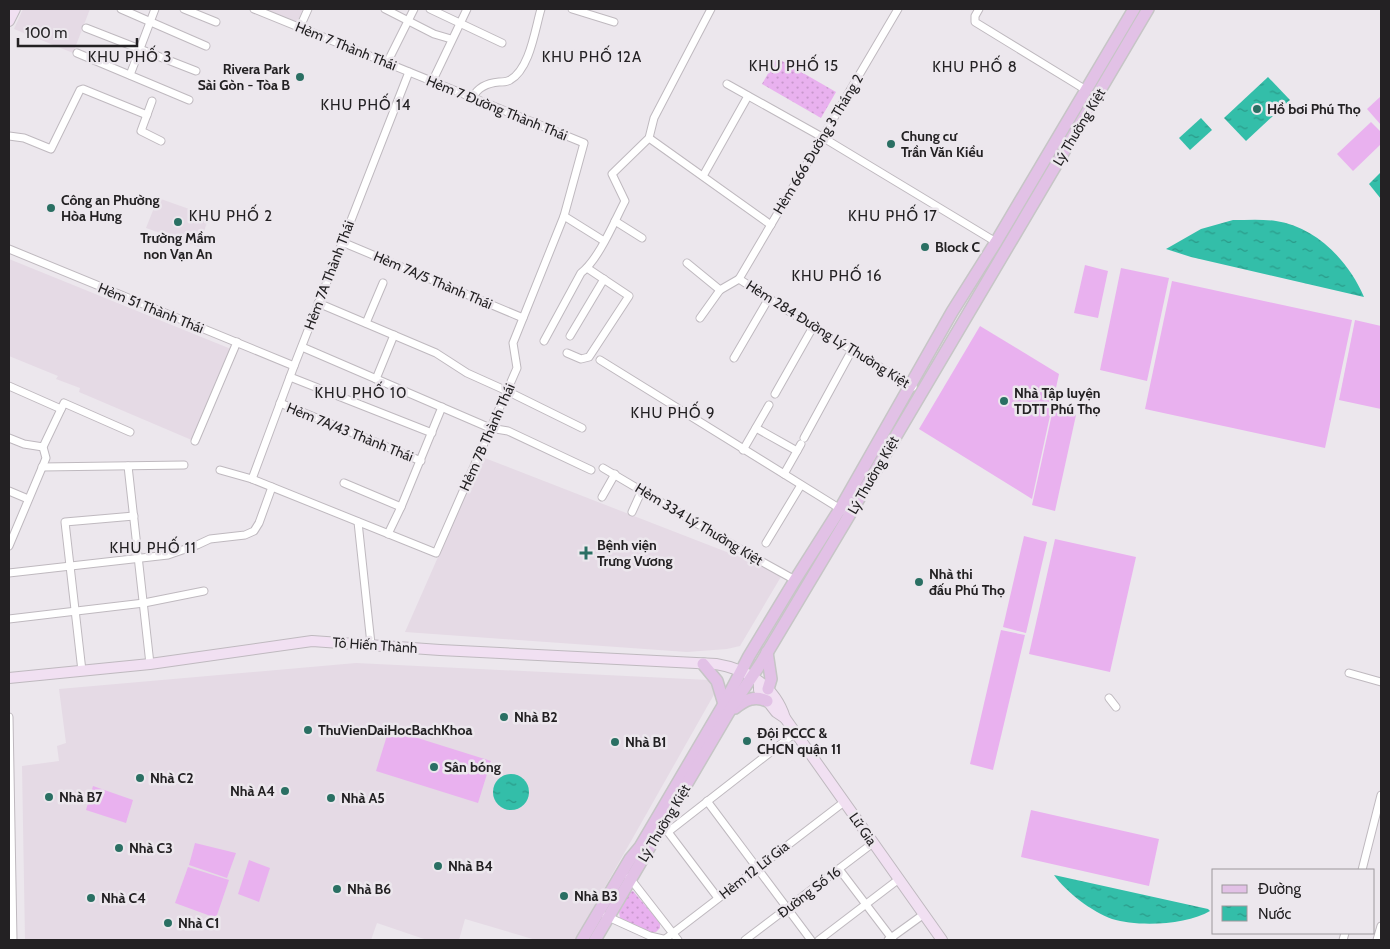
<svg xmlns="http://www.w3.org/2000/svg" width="1390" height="949" font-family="Cabin,sans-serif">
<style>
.built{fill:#e5dae5}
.grass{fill:url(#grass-dots)}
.garden{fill:#e9b1ef}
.water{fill:url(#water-ripples)}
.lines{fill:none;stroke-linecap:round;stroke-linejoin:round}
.street-casing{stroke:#bfb9bf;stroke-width:9}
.secondary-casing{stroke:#bfb9bf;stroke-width:12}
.primary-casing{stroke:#c6c5c6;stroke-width:14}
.street{stroke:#fff;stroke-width:7}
.secondary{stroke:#f1e0f2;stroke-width:10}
.primary{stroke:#e2c1e6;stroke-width:11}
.poi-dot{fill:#2a6f63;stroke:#ece7ed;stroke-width:2}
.labels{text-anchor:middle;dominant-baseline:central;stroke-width:5;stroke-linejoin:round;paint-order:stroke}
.street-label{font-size:14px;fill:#232123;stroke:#ece7ed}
.poi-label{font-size:14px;font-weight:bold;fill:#232123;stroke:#ece7ed;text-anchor:start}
.neighbourhood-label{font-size:15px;letter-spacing:1px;fill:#232123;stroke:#ece7ed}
</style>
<defs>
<pattern id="grass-dots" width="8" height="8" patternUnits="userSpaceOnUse" patternTransform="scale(1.25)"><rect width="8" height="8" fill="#e9b1ef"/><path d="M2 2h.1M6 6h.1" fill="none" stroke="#c898cd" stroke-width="1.8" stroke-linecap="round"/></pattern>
<pattern id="water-ripples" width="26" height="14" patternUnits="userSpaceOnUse" patternTransform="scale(1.25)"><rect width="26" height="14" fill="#33bea9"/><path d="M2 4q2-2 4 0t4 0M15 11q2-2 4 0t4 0" fill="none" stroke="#2b9a89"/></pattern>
</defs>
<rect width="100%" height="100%" fill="#ece7ed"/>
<!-- built -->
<g class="built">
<polygon points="23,9 90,9 73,53 14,29"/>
<polygon points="265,9 303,9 298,22"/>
<polygon points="158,198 209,216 199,247 146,228"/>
<polygon points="9,259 231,349 194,441 79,392 80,388 56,379 58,376 9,356"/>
<polygon points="482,457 737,556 740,551 782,575 740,646 727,649 687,652 405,632"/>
<polygon points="356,663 709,680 716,691 575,940 536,940 465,919 459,940 427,940 377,923 371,940 25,940 22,766 59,761 57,746 66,743 59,689"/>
</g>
<!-- grass -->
<g class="grass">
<polygon points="777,58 836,92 821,118 762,84"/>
<polygon points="633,891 660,923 660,928 656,932 651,932 620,918 619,912 630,892"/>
</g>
<!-- garden -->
<g class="garden">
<polygon points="1381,96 1381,125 1367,109"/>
<polygon points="1371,122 1381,132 1381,144 1353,171 1337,154"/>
<polygon points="1085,265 1108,271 1098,318 1074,313"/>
<polygon points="1121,268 1169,278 1147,381 1100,370"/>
<polygon points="1172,281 1352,320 1325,448 1145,409"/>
<polygon points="1355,320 1381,326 1381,409 1339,400"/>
<polygon points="980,326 1059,374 1032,499 919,429"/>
<polygon points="1053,409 1076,415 1055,511 1032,505"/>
<polygon points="1024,536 1047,542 1026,633 1003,627"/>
<polygon points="1055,539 1136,557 1110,672 1029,654"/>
<polygon points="1001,630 1025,635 993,770 970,764"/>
<polygon points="389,729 491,761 478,803 376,771"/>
<polygon points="93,786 133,800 126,823 86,810"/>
<polygon points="1031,810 1159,839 1149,886 1021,857"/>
<polygon points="195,843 236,853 227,878 189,865"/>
<polygon points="249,860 270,868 259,902 238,894"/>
<polygon points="188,867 229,880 216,918 175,903"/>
</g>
<!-- water -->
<g class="water">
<polygon points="1268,77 1290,100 1246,141 1224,118"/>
<polygon points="1201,118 1212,130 1190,150 1179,138"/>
<polygon points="1381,172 1381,199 1369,184"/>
<path d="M1233 220C1248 220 1262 219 1276 221 1317 227 1349 262 1364 297L1191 257 1166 249 1201 229Z"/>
<circle cx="511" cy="792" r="18"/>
<path d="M1054 875 1208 909 1210 911C1187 925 1138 927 1112 919 1092 912 1066 892 1054 875Z"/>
</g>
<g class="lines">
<!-- street casing -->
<g class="street-casing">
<g id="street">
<polyline points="121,9 206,46"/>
<polyline points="184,9 216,22"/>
<polyline points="385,9 434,34 451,39"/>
<polyline points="430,9 502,43"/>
<polyline points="572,9 614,22"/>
<polyline points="979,9 975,16 975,22 1086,90"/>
<polyline points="300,27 308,9"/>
<polyline points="86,28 196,71"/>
<polyline points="77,53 189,100"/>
<polyline points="387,63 414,9"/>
<polyline points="130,75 155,9"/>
<polyline points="432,82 467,9"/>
<polyline points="727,84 822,137 996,242"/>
<path d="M473 97C478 87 488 83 499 82 502 82 507 82 510 80 530 69 535 29 541 9"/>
<polyline points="152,101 141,131 161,141"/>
<polyline points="9,136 24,138 51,149 80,90 83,89 147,115"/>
<polyline points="649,138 771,225"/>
<polyline points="703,176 748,96"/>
<polyline points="564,216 604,241"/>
<polyline points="615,221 642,238"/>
<polyline points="342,242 523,318"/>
<polyline points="9,249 294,366"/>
<polyline points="687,263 720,290 739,279 804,321 913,387"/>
<polyline points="739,279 898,9"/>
<polyline points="318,303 436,353 467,373 507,391 582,428"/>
<polyline points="700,318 720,290"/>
<polyline points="366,323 383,283"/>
<polyline points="570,336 604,279"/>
<path d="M544 341 581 273C599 259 614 222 625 201L612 174 649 138 654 118 711 9"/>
<polyline points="302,347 490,428 508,431 591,470"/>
<polyline points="567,353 581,359 589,357 629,296 587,268"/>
<polyline points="734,358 769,298"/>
<polyline points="600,360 842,510"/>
<polyline points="290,377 432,433"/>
<polyline points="376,379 394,335"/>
<polyline points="9,386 61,409"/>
<polyline points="775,394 813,327"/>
<polyline points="280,403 421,461"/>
<polyline points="756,428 797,451"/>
<polyline points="9,438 24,444 43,447"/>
<polyline points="804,438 852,350"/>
<polyline points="195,441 237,342"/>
<polyline points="743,450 769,405"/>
<polyline points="128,466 150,664"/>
<polyline points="42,467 184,465"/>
<polyline points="603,468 757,559 795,580"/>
<polyline points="220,470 252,479 436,553 517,368 513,343 564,216 584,143 254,9"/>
<polyline points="784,474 801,444"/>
<polyline points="252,479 294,366 409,72"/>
<polyline points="344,483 401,507"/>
<polyline points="9,491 28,499"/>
<polyline points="602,497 615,474"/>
<polyline points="632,512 642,490"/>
<polyline points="358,522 371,644"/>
<polyline points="388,534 401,507 442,407"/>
<polyline points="766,543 801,485"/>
<polyline points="9,546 44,463 46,458 43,447 64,403 130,432"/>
<polyline points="9,573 168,555 197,545 210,539 245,535 254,531 259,523 272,487"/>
<polyline points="9,619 144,603 204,591"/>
<polyline points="82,671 65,522 134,516"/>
<polyline points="1349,673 1381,682"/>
<polyline points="1109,698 1116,707"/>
<polyline points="9,717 13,940"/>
<polyline points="707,801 811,940"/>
<polyline points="662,829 668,832 795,733"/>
<polyline points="668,832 718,898"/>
<polyline points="839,869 893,940"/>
<polyline points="1362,870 1381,795"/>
<polyline points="629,877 678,940"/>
<polyline points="606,916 650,936 667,940"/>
<polyline points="664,940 844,802"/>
<polyline points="745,940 873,843"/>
<polyline points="819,940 899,879"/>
<polyline points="888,940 924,914"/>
<polyline points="1343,940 1345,933"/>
<polyline points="1377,940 1381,926"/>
</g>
</g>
<!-- secondary casing -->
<g class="secondary-casing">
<g id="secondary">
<polyline points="9,21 15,9"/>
<path d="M9 678 150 664 312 641 440 650 716 664C747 669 775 686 785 718L942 940"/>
<polyline points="759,683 759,690 776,712 785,718"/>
</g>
</g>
<!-- primary casing -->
<g class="primary-casing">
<g id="primary">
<polyline points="767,652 771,679 768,689"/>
<polyline points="703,664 717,681 724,704"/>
<path d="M735 708C745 700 755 695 767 701"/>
<polyline points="582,940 630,859 640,847 724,704 749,656 795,580 840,509 952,312 996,242 1134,9"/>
<polyline points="595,940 733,705 761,663 844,524 1148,9"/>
</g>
</g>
<!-- street -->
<use href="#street" class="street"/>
<!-- secondary -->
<use href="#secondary" class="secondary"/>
<!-- primary -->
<use href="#primary" class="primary"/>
</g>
<!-- markers -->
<g class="poi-dot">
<circle cx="300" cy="77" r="5"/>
<circle cx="1257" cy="109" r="5"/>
<circle cx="891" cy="144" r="5"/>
<circle cx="51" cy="208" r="5"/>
<circle cx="178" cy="222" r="5"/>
<circle cx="925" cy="247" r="5"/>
<circle cx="1004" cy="401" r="5"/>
<path d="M583.5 545.5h5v5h5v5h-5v5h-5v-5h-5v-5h5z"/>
<circle cx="919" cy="582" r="5"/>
<circle cx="504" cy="717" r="5"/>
<circle cx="308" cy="730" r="5"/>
<circle cx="747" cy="741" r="5"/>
<circle cx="615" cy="742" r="5"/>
<circle cx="434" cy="767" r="5"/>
<circle cx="140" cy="778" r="5"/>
<circle cx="285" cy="791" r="5"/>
<circle cx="49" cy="797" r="5"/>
<circle cx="331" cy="798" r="5"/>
<circle cx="119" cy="848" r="5"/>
<circle cx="438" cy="866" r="5"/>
<circle cx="337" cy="889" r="5"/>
<circle cx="564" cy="896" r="5"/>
<circle cx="91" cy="898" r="5"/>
<circle cx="168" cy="923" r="5"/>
</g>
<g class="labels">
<!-- street labels -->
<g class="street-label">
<text transform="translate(346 46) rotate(22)">Hẻm 7 Thành Thái</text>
<text transform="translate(497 108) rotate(22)">Hẻm 7 Đường Thành Thái</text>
<text transform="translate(1079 127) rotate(-59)">Lý Thường Kiệt</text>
<text transform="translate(818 144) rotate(-59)">Hẻm 666 Đường 3 Tháng 2</text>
<text transform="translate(329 275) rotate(-69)">Hẻm 7A Thành Thái</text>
<text transform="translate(433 280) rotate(23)">Hẻm 7A/5 Thành Thái</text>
<text transform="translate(151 308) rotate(22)">Hẻm 51 Thành Thái</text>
<text transform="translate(828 334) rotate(32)">Hẻm 284 Đường Lý Thường Kiệt</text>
<text transform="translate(350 432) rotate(22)">Hẻm 7A/43 Thành Thái</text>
<text transform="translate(487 437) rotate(-66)">Hẻm 7B Thành Thái</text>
<text transform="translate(873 475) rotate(-60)">Lý Thường Kiệt</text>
<text transform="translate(699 524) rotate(31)">Hẻm 334 Lý Thường Kiệt</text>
<text transform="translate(375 645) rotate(4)">Tô Hiến Thành</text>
<text transform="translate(664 823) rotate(-59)">Lý Thường Kiệt</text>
<text transform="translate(863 829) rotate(55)">Lữ Gia</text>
<text transform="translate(754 870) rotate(-38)">Hẻm 12 Lữ Gia</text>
<text transform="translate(809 892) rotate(-37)">Đường Số 16</text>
</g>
<!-- poi labels -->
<g class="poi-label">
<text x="290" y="69" text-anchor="end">Rivera Park<tspan x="290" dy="16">Sài Gòn - Tòa B</tspan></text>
<text x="1267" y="109">Hồ bơi Phú Thọ</text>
<text x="901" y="136">Chung cư<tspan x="901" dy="16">Trần Văn Kiều</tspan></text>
<text x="61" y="200">Công an Phường<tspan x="61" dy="16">Hòa Hưng</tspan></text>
<text x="178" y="238" text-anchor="middle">Trường Mầm<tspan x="178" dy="16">non Vạn An</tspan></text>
<text x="935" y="247">Block C</text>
<text x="1014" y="393">Nhà Tập luyện<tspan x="1014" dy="16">TDTT Phú Thọ</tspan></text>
<text x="597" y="545">Bệnh viện<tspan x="597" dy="16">Trưng Vương</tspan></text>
<text x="929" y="574">Nhà thi<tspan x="929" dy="16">đấu Phú Thọ</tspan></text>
<text x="514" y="717">Nhà B2</text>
<text x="318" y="730">ThuVienDaiHocBachKhoa</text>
<text x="757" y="733">Đội PCCC &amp;<tspan x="757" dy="16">CHCN quận 11</tspan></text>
<text x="625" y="742">Nhà B1</text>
<text x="444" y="767">Sân bóng</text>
<text x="150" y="778">Nhà C2</text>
<text x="275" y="791" text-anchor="end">Nhà A4</text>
<text x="59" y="797">Nhà B7</text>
<text x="341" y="798">Nhà A5</text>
<text x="129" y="848">Nhà C3</text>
<text x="448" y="866">Nhà B4</text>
<text x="347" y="889">Nhà B6</text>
<text x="574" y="896">Nhà B3</text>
<text x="101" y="898">Nhà C4</text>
<text x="178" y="923">Nhà C1</text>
</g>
<!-- neighbourhood labels -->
<g class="neighbourhood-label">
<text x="130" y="57">KHU PHỐ 3</text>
<text x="592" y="57">KHU PHỐ 12A</text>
<text x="794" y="66">KHU PHỐ 15</text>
<text x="975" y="67">KHU PHỐ 8</text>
<text x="366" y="105">KHU PHỐ 14</text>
<text x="231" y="216">KHU PHỐ 2</text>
<text x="893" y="216">KHU PHỐ 17</text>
<text x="837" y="276">KHU PHỐ 16</text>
<text x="361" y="393">KHU PHỐ 10</text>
<text x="673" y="413">KHU PHỐ 9</text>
<text x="153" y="548">KHU PHỐ 11</text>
</g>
</g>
<!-- border -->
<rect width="1390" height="949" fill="none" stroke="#232123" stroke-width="20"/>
<!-- legend -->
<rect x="1212" y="869" width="162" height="65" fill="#ece7ed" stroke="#9c989c"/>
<rect x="1222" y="885" width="25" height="8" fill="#e2c1e6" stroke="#9c989c"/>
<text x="1258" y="894" font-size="15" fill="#232123">Đường</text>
<rect x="1222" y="906" width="25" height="15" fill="url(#water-ripples)" stroke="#9c989c"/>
<text x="1258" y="919" font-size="15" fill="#232123">Nước</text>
<!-- scale -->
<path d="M18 38v8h119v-8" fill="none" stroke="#232123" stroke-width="2.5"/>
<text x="25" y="38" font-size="15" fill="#232123" stroke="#ece7ed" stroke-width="4" paint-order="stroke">100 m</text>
</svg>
